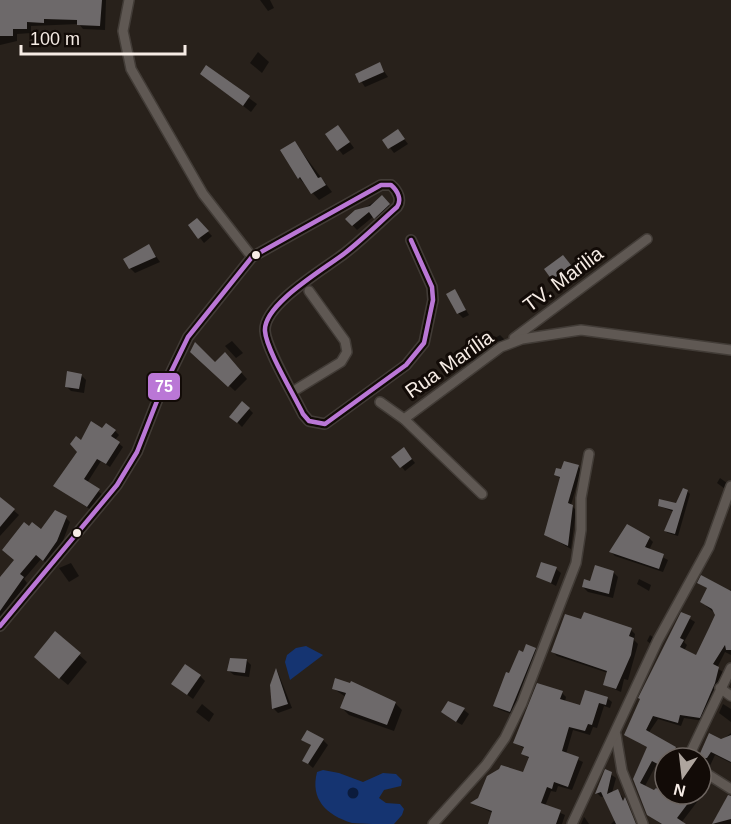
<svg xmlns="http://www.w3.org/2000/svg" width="731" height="824" font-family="Helvetica,sans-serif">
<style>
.water{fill:#153471}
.shadow{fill:#0007}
.building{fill:#6d696a}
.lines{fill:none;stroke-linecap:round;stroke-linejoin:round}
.minor-casing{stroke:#423c37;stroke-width:12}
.minor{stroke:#5f5853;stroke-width:9}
.bus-1-casing{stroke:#120b07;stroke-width:9}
.bus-1{stroke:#ba77d6;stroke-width:4.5}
.bus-dot{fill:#f6ece5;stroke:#120b07;stroke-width:2}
.labels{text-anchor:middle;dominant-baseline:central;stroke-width:6;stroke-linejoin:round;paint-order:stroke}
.street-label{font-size:20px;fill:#f6ece5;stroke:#120b07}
.line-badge{stroke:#120b07;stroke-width:2}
.badge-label{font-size:16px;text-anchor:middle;font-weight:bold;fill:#fff}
</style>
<rect width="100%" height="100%" fill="#28211b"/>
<!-- water -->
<g class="water">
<polygon points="306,646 323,655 290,680 285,662 287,655 296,648"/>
<path d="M323 770 339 773 363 782 383 773 396 774 402 780 401 786 384 790 379 798 386 803 400 804 404 809 402 815 394 824C381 824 364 824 352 823 326 815 310 799 317 772Z"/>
</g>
<!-- shadow -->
<g class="shadow">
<polygon points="0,0 106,0 105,30 83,29 79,24 31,26 31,33 17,34 17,41 0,45"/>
<polygon points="260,0 270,0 274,8 268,11"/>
<polygon points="258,52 269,62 262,73 250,63"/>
<polygon points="379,64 388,77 365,87 357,75"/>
<polygon points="207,67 257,104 251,112 202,74"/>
<polygon points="338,126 354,148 343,155 327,134"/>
<polygon points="398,131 408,144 394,153 384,140"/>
<polygon points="295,143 332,192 319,200 299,178"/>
<polygon points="382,197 393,210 380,222 374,216 357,230 347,219"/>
<polygon points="197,220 212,236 204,243 190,225"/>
<polygon points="149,246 160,262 135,273 130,268"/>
<polygon points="563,257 572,267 555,281 546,269"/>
<polygon points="455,291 469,315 463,318 458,313"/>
<polygon points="500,335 505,340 507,344 502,346 495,338"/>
<polygon points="232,341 243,353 236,358 225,346"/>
<polygon points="470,349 480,362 476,365 465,352"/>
<polygon points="225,354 247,379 235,391 198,357 216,364"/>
<polygon points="81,375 86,380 84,393 71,391 66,386"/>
<polygon points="249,409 253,413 242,427 236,421"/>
<polygon points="103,430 115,431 119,435 115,440 123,447 110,467 101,461 87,483 103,495 91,510 55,486 79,452 81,442"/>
<polygon points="407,453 415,463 405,471 394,457"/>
<polygon points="578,466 581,470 571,505 576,510 571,549 545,534 561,479 556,475"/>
<polygon points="720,478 731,486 728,491 717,483"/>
<polygon points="687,491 690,494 678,536 668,533 665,531 674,512 659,506 677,504"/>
<polygon points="0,499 19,515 0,536"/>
<polygon points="66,518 70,522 61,546 48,564 41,559 24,579 27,583 0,623 0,579 16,560 29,528 41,531"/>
<polygon points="649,538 653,542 649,550 668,560 663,572 615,556 611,552"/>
<polygon points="71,563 79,576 69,582 59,568"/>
<polygon points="596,567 614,573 618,577 613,598 588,592 583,587 591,583"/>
<polygon points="556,569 561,573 556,586 537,576"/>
<polygon points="639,579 651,585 649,591 637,584"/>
<polygon points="699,582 729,592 731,589 731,655 725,652 717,668 723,672 717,694 704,721 684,718 681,726 658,719 641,744 626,735 682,614 695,622 684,642 687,645 684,651 697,657 717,615 706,606 708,589"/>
<polygon points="582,621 631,630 635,634 634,640 638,644 628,680 624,679 621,692 605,685 608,673 557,656 553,652"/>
<polygon points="55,633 87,662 68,685 43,664"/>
<polygon points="650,635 654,638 651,644 647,641"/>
<polygon points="535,649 539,653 514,715 498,709 495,705 509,675 524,654"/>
<polygon points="246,660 251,665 249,677 234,675 229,671"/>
<polygon points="277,670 292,708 278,713 273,708 271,685"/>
<polygon points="200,676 205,681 193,699 173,684"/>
<polygon points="334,689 395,703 402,710 394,731 349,715 342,708 346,697"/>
<polygon points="562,693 566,697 565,702 581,707 607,698 612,702 610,708 604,706 597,728 593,727 590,735 573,730 566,754 583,762 572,790 558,786 556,792 551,791 545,806 565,815 562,824 489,824 493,813 473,804 524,774 530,759 523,754 525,749 515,743"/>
<polygon points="202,704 214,714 209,722 196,712"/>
<polygon points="723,704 731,709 731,722 719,713"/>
<polygon points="464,710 469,714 462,725 448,717"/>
<polygon points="731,733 731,763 715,755 709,768 701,766 699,758 710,735 721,741"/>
<polygon points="303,740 323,740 328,745 313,768 304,760 312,746"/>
<polygon points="645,755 657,763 645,786 665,795 696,794 700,798 681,823 683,824 661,824 648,814 634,779"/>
<polygon points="606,771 616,778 612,793 617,791 622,796 636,824 611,824 616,819 605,796 601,797 597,793"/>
<circle cx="353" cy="793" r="5.5"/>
<polygon points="728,799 731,800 731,824 714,824"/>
<polygon points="584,817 585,818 589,824 581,824"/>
</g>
<!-- building -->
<g class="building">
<polygon points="0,0 102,0 100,26 77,25 77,20 44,19 44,23 27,22 27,29 13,29 13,36 0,36"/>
<polygon points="380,62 384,72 359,83 355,74"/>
<polygon points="206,65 250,96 243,106 200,74"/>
<polygon points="338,125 350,142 337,151 325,134"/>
<polygon points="398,129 405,139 388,149 382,140"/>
<polygon points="295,141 318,178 321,177 326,185 311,194 300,177 298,179 280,150"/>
<polygon points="382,195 390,204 374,219 369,212 352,226 345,219 355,210 370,206"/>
<polygon points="197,218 209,231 198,239 188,225"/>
<polygon points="149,244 156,257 129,269 123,259"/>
<polygon points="563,255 571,265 552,280 544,269"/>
<polygon points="455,289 466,310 457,314 446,294"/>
<polygon points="195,342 215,362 225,352 242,372 228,387 190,352"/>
<polygon points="67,371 82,374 79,389 65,387"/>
<polygon points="242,401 250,408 237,423 229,417"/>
<polygon points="91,421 102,428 106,423 116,430 111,436 120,442 106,464 97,459 84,479 100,489 87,507 53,486 77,452 70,444 76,436 81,440"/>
<polygon points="404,447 412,459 400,468 391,457"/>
<polygon points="564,461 579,465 568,503 573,505 568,546 544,535 560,477 554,475 556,468 561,469"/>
<polygon points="683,488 688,490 675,534 664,531 673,510 658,506 659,499 676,503"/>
<polygon points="0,497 15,509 0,527"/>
<polygon points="55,510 67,516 57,541 43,561 36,555 20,574 24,577 0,611 0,577 14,560 2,550 24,522 29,526 32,522 41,529"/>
<polygon points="627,524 650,537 645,547 664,554 659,569 609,552"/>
<polygon points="541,562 557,567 551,583 536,577"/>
<polygon points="595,565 614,571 609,594 582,587 584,579 590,581"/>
<polygon points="701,575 731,591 731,650 726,650 725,645 713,664 719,667 715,683 700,718 680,715 678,723 653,716 646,730 676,747 671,758 665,758 665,768 652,761 640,783 654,790 656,788 665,794 695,794 677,818 686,824 662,824 647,815 633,779 647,747 624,735 640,699 638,698 681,612 691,616 680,638 684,640 680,647 696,655 709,628 715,615 712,609 700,602 707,588 697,583"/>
<polygon points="584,612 632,628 629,636 634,638 631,655 616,689 603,685 607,671 551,652 565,614 581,619"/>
<polygon points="55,631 81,653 59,679 34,657"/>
<polygon points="526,644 536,648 510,712 493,706 506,672 509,673 519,650 523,652"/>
<polygon points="230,658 247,659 245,673 227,671"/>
<polygon points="185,664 201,675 187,695 171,684"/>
<polygon points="276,668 288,704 272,709 270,685"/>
<polygon points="335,678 350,683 351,681 396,702 387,725 340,708 346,693 332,689"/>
<polygon points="537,683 563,691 560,699 580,705 585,690 608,697 606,705 599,703 592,725 588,724 585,731 569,727 562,751 579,757 568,787 554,782 552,789 547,787 541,803 561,810 556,824 488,824 492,811 470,803 478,798 487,776 499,769 501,765 523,772 529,757 521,754 524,747 513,743"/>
<polygon points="448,701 465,708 456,722 441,712"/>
<polygon points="307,730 324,739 308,764 302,761 311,745 301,740"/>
<polygon points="709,733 721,739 731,735 731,762 711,752 707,758 698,758"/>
<polygon points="605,769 612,772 607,794 618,789 623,801 625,797 636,824 616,824 601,792 595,794"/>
<polygon points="728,795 731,796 731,819 712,824"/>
</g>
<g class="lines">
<!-- minor casing -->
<g class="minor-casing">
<g id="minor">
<polyline points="129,0 123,31 131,69 203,194 252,257"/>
<polyline points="514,338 647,239"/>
<polyline points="292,392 341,362 347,352 345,341 309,291"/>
<polyline points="380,402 404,419"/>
<polyline points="482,494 404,419 501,347 522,339 581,330 731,350"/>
<path d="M0 626 117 485 137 452 157 401 188 337 252 257 381 185H391C398 191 402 200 397 207 379 223 363 239 345 253 326 268 263 304 265 331 266 349 294 395 303 414L309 421 325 424 406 365 424 343 433 300 432 287 411 240"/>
<polyline points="720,688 731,696"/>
<polyline points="616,735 622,771 643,824"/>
<polyline points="688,758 731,668"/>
<polyline points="701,770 731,789"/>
<polyline points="433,824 486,765 505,738 522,703 576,563 581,530 581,498 589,454"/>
<polyline points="572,824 658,640 709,547 731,486"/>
</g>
</g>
<!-- minor -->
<use href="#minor" class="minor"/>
<!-- bus-1 casing -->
<g class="bus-1-casing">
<path id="bus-1" d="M0 626 117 485 137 452 157 401 188 337 252 257 381 185H391C398 191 402 200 397 207 379 223 363 239 345 253 326 268 263 304 265 331 266 349 294 395 303 414L309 421 325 424 406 365 424 343 433 300 432 287 411 240"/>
</g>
<!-- bus-1 -->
<use href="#bus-1" class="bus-1"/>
</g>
<!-- markers -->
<g class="bus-dot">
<circle cx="256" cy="255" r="5"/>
<circle cx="77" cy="533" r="5"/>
</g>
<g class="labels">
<!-- street labels -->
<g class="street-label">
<text transform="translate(563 279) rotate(-37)">TV. Marilia</text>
<text transform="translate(449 364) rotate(-35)">Rua Marília</text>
</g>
</g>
<rect class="line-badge" x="147" y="372" width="34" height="29" rx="6" fill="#ba77d6"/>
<g class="badge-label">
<text x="164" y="392">75</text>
</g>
<!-- north arrow -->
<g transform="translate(683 776) rotate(194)"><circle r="28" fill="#120b07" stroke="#6d6560" stroke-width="1.5"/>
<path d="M0-4.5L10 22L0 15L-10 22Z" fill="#aea59e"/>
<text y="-9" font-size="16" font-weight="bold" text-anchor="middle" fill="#f6ece5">N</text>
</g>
<!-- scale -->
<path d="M21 45v9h164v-9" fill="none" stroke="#f6ece5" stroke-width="3"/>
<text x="30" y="45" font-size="18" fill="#f6ece5" stroke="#120b07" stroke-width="4.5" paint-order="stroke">100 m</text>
</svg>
